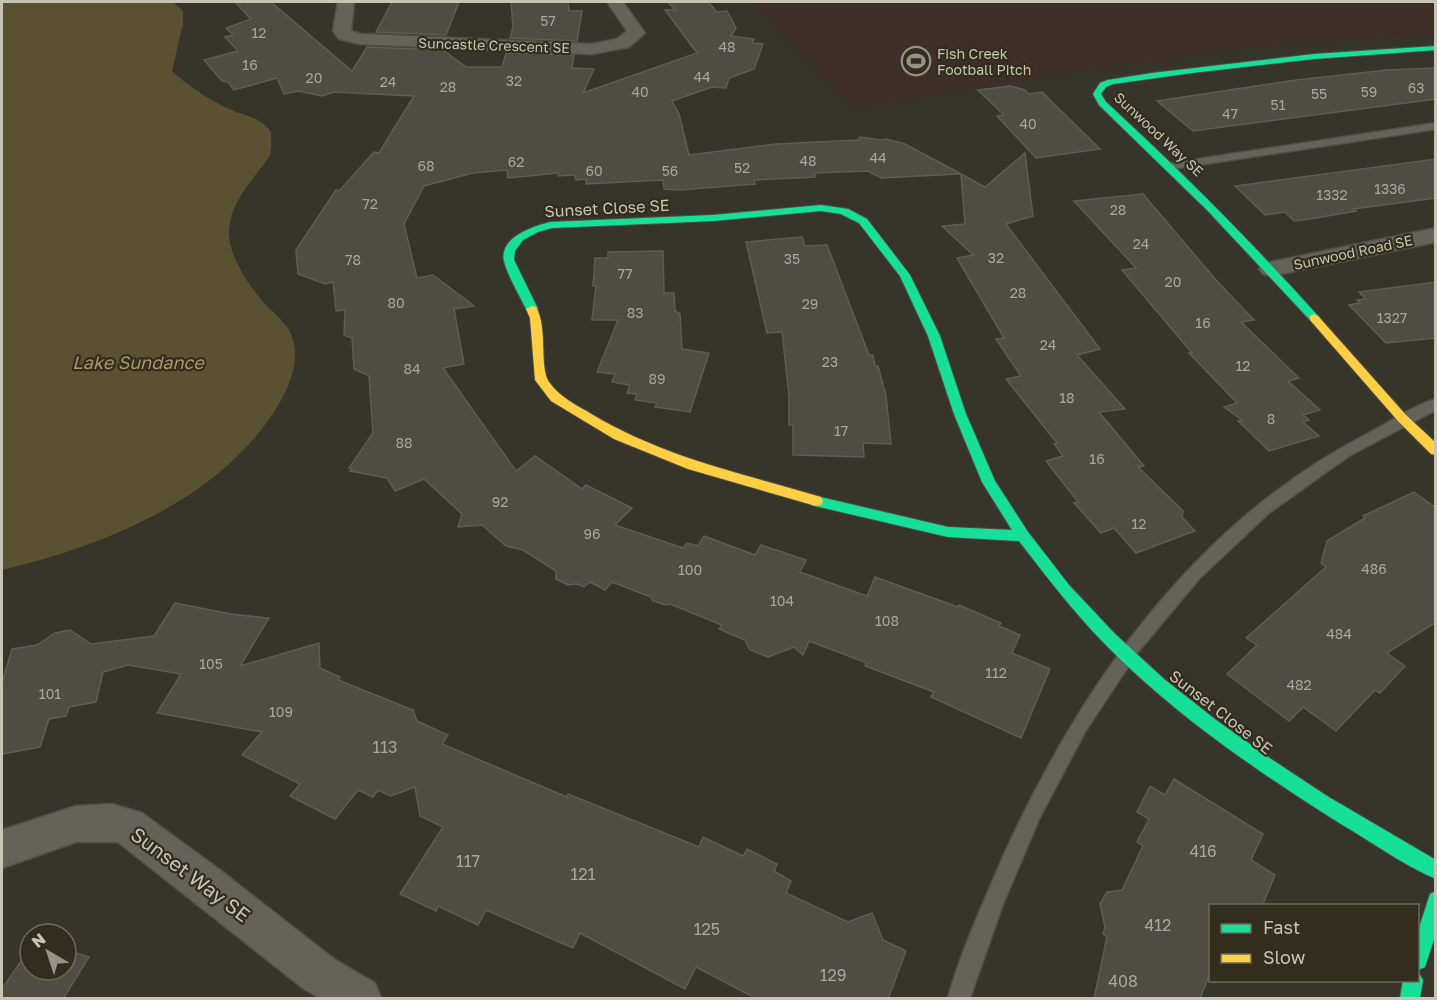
<svg xmlns="http://www.w3.org/2000/svg" width="1437" height="1000" font-family="'Golos Text',sans-serif">
<style>
.green{fill:#3f2f28}
.water{fill:#5a5032}
.building{fill:#4e4c43;stroke:#5f5c52;stroke-width:1.5}
.lines{fill:none;stroke-linecap:round;stroke-linejoin:round}
.lane-casing{stroke:#524f48;stroke-width:3}
.street-casing{stroke:#524f48;stroke-width:3}
.fast-casing{stroke:#524f48;stroke-width:2}
.slow-casing{stroke:#524f48;stroke-width:2}
.lane{fill:#65625a;fill-rule:evenodd}
.street{fill:#65625a;fill-rule:evenodd}
.fast{fill:#16e098;fill-rule:evenodd}
.slow{fill:#ffcf43;fill-rule:evenodd}
.labels{text-anchor:middle;dominant-baseline:central;stroke-width:4.5;stroke-linejoin:round;paint-order:stroke}
.number-label{font-size:14px;fill:#aaa698}
.far-street-label{font-size:14px;fill:#c8c4b4;stroke:#322d1d}
.far-poi-label{font-size:14px;fill:#c8c4b4;stroke:#322d1d;text-anchor:start}
.street-label{font-size:16px;fill:#c8c4b4;stroke:#322d1d}
.near-number-label{font-size:16px;fill:#aaa698}
.water-label{font-size:18px;font-style:italic;fill:#a7986d;stroke:#322d1d}
.near-street-label{font-size:20px;fill:#c8c4b4;stroke:#322d1d}
</style>
<rect width="100%" height="100%" fill="#37342a"/>
<!-- green -->
<path class="green" d="M752 2H1435V35C1239 41 1045 78 851 108Z"/>
<!-- water -->
<path class="water" d="M2 2H173L183 11V24L172 71C188 86 219 107 240 113 252 117 263 121 271 132 271 139 272 147 270 154 268 161 261 167 257 173 244 190 231 207 229 229 226 252 250 288 266 305 276 316 289 324 293 340 300 366 287 391 274 412 215 502 102 546 2 570Z"/>
<!-- building -->
<g class="building">
<polygon points="235,2 271,2 352,71 367,47 443,50 466,67 502,67 506,53 574,55 572,68 594,69 583,93 697,53 665,10 675,10 668,2 708,2 717,12 727,11 736,28 731,36 754,39 752,43 763,44 754,69 729,78 726,88 712,87 672,101 679,114 689,155 776,144 858,140 860,137 881,140 886,139 905,144 961,174 881,178 868,171 814,173 815,177 754,180 755,184 679,190 664,189 663,180 586,184 586,179 576,180 574,175 558,176 558,173 508,178 507,170 473,173 424,186 404,224 417,278 433,275 474,306 454,309 464,364 443,368 516,471 535,456 582,489 586,485 632,508 615,525 683,548 687,543 698,546 704,536 755,555 761,545 806,560 800,572 867,596 875,577 958,607 959,605 1001,623 999,626 1020,635 1012,653 1050,669 1021,738 931,697 934,692 865,666 867,663 809,641 803,655 794,647 768,657 750,650 745,640 719,629 722,625 670,604 665,605 653,601 651,597 612,582 605,590 590,582 584,587 577,584 568,585 556,579 556,571 523,550 506,546 482,525 458,527 462,514 424,479 395,491 387,478 350,471 352,469 349,468 373,433 369,376 354,369 352,338 344,335 345,310 336,311 333,282 325,284 298,274 296,250 336,190 339,191 374,152 379,153 414,96 334,92 322,96 299,91 284,94 277,78 234,90 228,82 222,81 204,60 238,51 225,37 233,35 226,28 251,19"/>
<polygon points="392,2 459,2 446,35 376,32"/>
<polygon points="511,2 568,2 569,11 582,11 577,41 510,38 513,27"/>
<polygon points="1436,68 1436,99 1193,131 1157,101 1296,80 1387,70"/>
<polygon points="1010,86 1025,90 1029,94 1042,92 1100,149 1036,158 997,116 1004,115 978,90"/>
<polygon points="1025,153 1033,216 1006,224 1100,349 1077,355 1125,409 1099,412 1144,466 1138,467 1183,511 1182,517 1195,531 1136,553 1114,528 1101,533 1074,503 1078,502 1046,461 1063,456 1054,444 1057,443 1006,379 1021,376 996,339 1004,338 957,258 973,255 942,226 965,224 961,174 985,187"/>
<polygon points="1436,159 1436,198 1353,209 1356,211 1310,219 1294,221 1285,212 1265,215 1235,186"/>
<polygon points="1143,194 1216,280 1254,320 1241,322 1299,378 1288,381 1320,410 1303,415 1309,420 1303,422 1319,436 1269,451 1238,421 1242,420 1224,407 1237,403 1189,353 1192,353 1122,270 1136,268 1074,201"/>
<polygon points="802,237 805,246 827,245 869,355 873,355 875,366 878,366 886,396 891,444 863,443 864,457 793,455 793,425 789,425 789,396 782,332 767,333 746,242"/>
<polygon points="663,251 664,293 674,293 675,311 680,314 682,349 709,353 690,412 655,407 657,403 635,400 637,394 627,393 630,385 612,382 615,374 597,372 618,320 592,320 596,286 593,286 595,258 608,258 608,252"/>
<polygon points="1436,282 1436,338 1386,343 1349,305 1360,303 1357,300 1366,299 1359,292"/>
<polygon points="1414,492 1436,508 1436,622 1387,653 1405,666 1380,693 1375,690 1336,731 1303,707 1289,721 1227,674 1257,645 1246,638 1326,567 1321,563 1327,541 1365,518 1363,516"/>
<polygon points="175,603 231,614 269,618 240,666 319,643 320,668 340,677 338,680 413,710 417,721 448,735 442,744 567,797 568,794 699,847 703,837 743,856 747,849 777,864 774,871 791,881 786,893 848,922 872,913 883,940 906,951 888,999 757,999 696,967 685,989 580,933 573,948 486,910 478,925 438,906 436,911 400,894 443,827 420,816 415,787 391,796 378,790 373,797 358,790 335,819 290,796 300,784 242,755 262,732 157,713 181,674 128,665 103,672 96,702 69,707 66,716 49,719 40,747 2,754 2,683 12,649 37,645 55,633 70,630 91,644 154,636"/>
<polygon points="1174,779 1263,834 1251,860 1275,875 1262,906 1210,906 1210,973 1200,999 1094,999 1107,937 1103,934 1105,927 1100,904 1107,892 1122,890 1143,846 1137,842 1149,819 1137,812 1150,786 1165,795"/>
<polygon points="30,948 30,970 66,970 66,950 89,957 63,999 2,999 2,989"/>
</g>
<g class="lines">
<!-- lane casing -->
<g class="lane-casing">
<g id="lane">
<polygon points="1436,123 1436,129 1172,169 1167,166 1172,163"/>
<path d="M1436 399V410L1349 456 1269 513 1199 579 1138 652 1085 732 1040 817 1003 904 970 998H948C961 951 983 904 1002 859 1080 686 1194 523 1367 434 1388 423 1412 406 1436 399Z"/>
</g>
</g>
<!-- street casing -->
<g class="street-casing">
<g id="street">
<polygon points="338,2 354,2 351,31 360,34 592,44 617,39 627,31 607,2 623,2 645,33 629,47 592,54 359,44 339,39 333,31"/>
<polygon points="1436,228 1436,242 1271,276 1263,274 1259,269 1263,264 1271,262"/>
<polygon points="112,804 142,813 220,870 334,959 375,983 381,998 320,998 304,989 118,842 76,842 2,868 2,830 76,806"/>
</g>
</g>
<!-- fast casing -->
<g class="fast-casing">
<g id="fast">
<path d="M1436 46V50L1314 59 1192 73 1113 84 1106 87 1101 94 1106 102C1180 170 1251 241 1318 316L1320 318 1314 322 1310 320 1207 210 1099 105 1093 94 1100 83 1108 80 1152 73 1314 54Z"/>
<path d="M821 205 848 209 867 219 910 275 940 336 966 414 995 481 1028 532 1069 585 1115 634 1164 679 1216 720 1271 759 1327 796 1436 860V879C1403 865 1372 842 1341 824 1257 771 1173 714 1103 642 1073 611 1046 576 1019 541L948 537 811 505 809 501 811 497 816 496 948 527 1012 530 982 482 954 414 928 336 900 276 859 223 841 214 821 211 713 221 552 228 538 232 523 240 515 251 514 260 538 309 532 312 526 309C519 294 508 277 504 261 499 237 534 226 551 222L713 215Z"/>
<polygon points="1436,891 1436,933 1425,967 1418,970 1418,931 1430,894"/>
<polygon points="1418,972 1423,980 1420,998 1400,998 1403,980 1418,980"/>
</g>
</g>
<!-- slow casing -->
<g class="slow-casing">
<g id="slow">
<path d="M532 306 536 307C548 327 539 368 549 382 560 398 577 405 593 415 666 458 741 473 821 497L823 501 821 505 816 506 688 469 614 439 551 401 535 380 530 318 526 309Z"/>
<polygon points="1314,314 1318,316 1406,415 1436,443 1436,455 1431,454 1398,421 1310,320 1310,316"/>
</g>
</g>
<!-- lane -->
<use href="#lane" class="lane"/>
<!-- street -->
<use href="#street" class="street"/>
<!-- fast -->
<use href="#fast" class="fast"/>
<!-- slow -->
<use href="#slow" class="slow"/>
</g>
<!-- icons -->
<defs>
<g id="stadium-ring" transform="scale(1.5)"><circle r="9.5" fill="#322d1d" stroke="#959284" stroke-width="1.5"/><path d="M0-5a6.5 5 0 1 0 0 10a6.5 5 0 1 0 0-10ZM-3.5-1.8h7v3.6h-7Z" fill="#959284"/></g>
</defs>
<g fill-rule="evenodd">
<use href="#stadium-ring" x="916" y="61"/>
</g>
<g class="labels">
<!-- number labels -->
<g class="number-label">
<text x="548" y="20">57</text>
<text x="259" y="32">12</text>
<text x="727" y="46">48</text>
<text x="250" y="64">16</text>
<text x="702" y="76">44</text>
<text x="314" y="77">20</text>
<text x="514" y="80">32</text>
<text x="388" y="81">24</text>
<text x="448" y="86">28</text>
<text x="1416" y="87">63</text>
<text x="640" y="91">40</text>
<text x="1369" y="91">59</text>
<text x="1319" y="93">55</text>
<text x="1278" y="104">51</text>
<text x="1230" y="113">47</text>
<text x="1028" y="123">40</text>
<text x="878" y="157">44</text>
<text x="808" y="160">48</text>
<text x="516" y="161">62</text>
<text x="426" y="165">68</text>
<text x="742" y="167">52</text>
<text x="594" y="170">60</text>
<text x="670" y="170">56</text>
<text x="1390" y="188">1336</text>
<text x="1332" y="194">1332</text>
<text x="370" y="203">72</text>
<text x="1118" y="209">28</text>
<text x="1141" y="243">24</text>
<text x="996" y="257">32</text>
<text x="792" y="258">35</text>
<text x="353" y="259">78</text>
<text x="625" y="273">77</text>
<text x="1173" y="281">20</text>
<text x="1018" y="292">28</text>
<text x="396" y="302">80</text>
<text x="810" y="303">29</text>
<text x="635" y="312">83</text>
<text x="1392" y="317">1327</text>
<text x="1203" y="322">16</text>
<text x="1048" y="344">24</text>
<text x="830" y="361">23</text>
<text x="1243" y="365">12</text>
<text x="412" y="368">84</text>
<text x="657" y="378">89</text>
<text x="1067" y="397">18</text>
<text x="1271" y="418">8</text>
<text x="841" y="430">17</text>
<text x="404" y="442">88</text>
<text x="1097" y="458">16</text>
<text x="500" y="501">92</text>
<text x="1139" y="523">12</text>
<text x="592" y="533">96</text>
<text x="1374" y="568">486</text>
<text x="690" y="569">100</text>
<text x="782" y="600">104</text>
<text x="887" y="620">108</text>
<text x="1339" y="633">484</text>
<text x="211" y="663">105</text>
<text x="996" y="672">112</text>
<text x="1299" y="684">482</text>
<text x="50" y="693">101</text>
<text x="281" y="711">109</text>
</g>
<!-- far-street labels -->
<g class="far-street-label">
<text transform="translate(494 45) rotate(2)">Suncastle Crescent SE</text>
<text transform="translate(1159 134) rotate(43)">Sunwood Way SE</text>
<text transform="translate(1353 252) rotate(-12)">Sunwood Road SE</text>
</g>
<!-- far-poi labels -->
<g class="far-poi-label">
<text x="937" y="53">Fish Creek<tspan x="937" dy="16">Football Pitch</tspan></text>
</g>
<!-- street labels -->
<g class="street-label">
<text transform="translate(607 208) rotate(-3)">Sunset Close SE</text>
<text transform="translate(1221 712) rotate(38)">Sunset Close SE</text>
</g>
<!-- near-number labels -->
<g class="near-number-label">
<text x="385" y="747">113</text>
<text x="1203" y="851">416</text>
<text x="468" y="861">117</text>
<text x="583" y="874">121</text>
<text x="1158" y="925">412</text>
<text x="707" y="929">125</text>
<text x="833" y="975">129</text>
<text x="1123" y="981">408</text>
</g>
<!-- water labels -->
<g class="water-label">
<text x="138" y="362">Lake Sundance</text>
</g>
<!-- near-street labels -->
<g class="near-street-label">
<text transform="translate(191 874) rotate(37)">Sunset Way SE</text>
</g>
</g>
<!-- border -->
<rect width="1437" height="1000" fill="none" stroke="#c8c4b4" stroke-width="6"/>
<!-- legend -->
<rect x="1209" y="904" width="210" height="78" fill="#322d1d" stroke="#6e6959" stroke-width="1.5"/>
<rect x="1221" y="924" width="30" height="9" fill="#16e098" stroke="#6e6959" stroke-width="1.5"/>
<text x="1263" y="934" font-size="18" fill="#c8c4b4">Fast</text>
<rect x="1221" y="954" width="30" height="9" fill="#ffcf43" stroke="#6e6959" stroke-width="1.5"/>
<text x="1263" y="964" font-size="18" fill="#c8c4b4">Slow</text>
<!-- north arrow -->
<g transform="translate(48 952) rotate(321)"><circle r="28" fill="#322d1d" stroke="#6e6959" stroke-width="1.5"/>
<path d="M0-4.5L10 22L0 15L-10 22Z" fill="#959284"/>
<text y="-9" font-size="16" font-weight="bold" text-anchor="middle" fill="#c8c4b4">N</text>
</g>
</svg>
